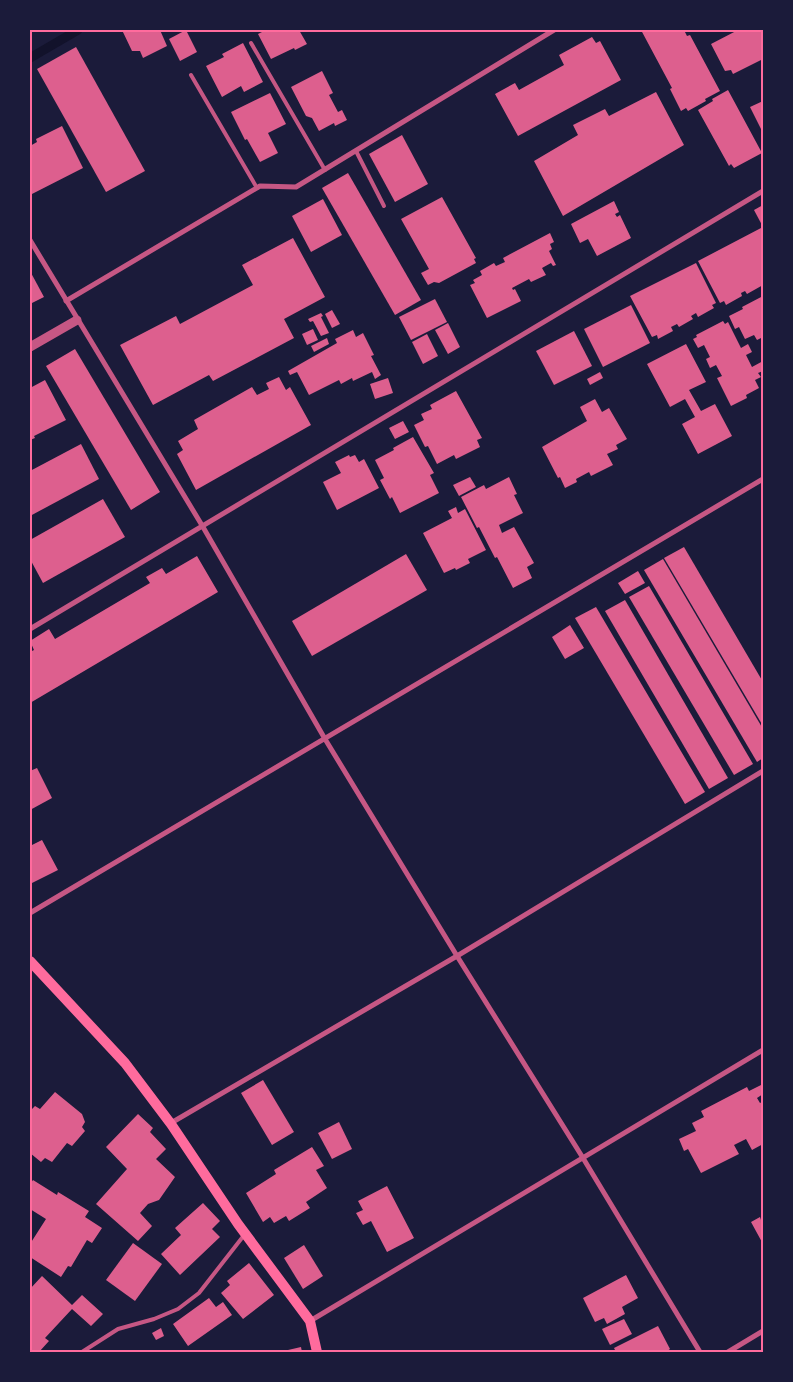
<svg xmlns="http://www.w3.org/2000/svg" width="793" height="1382" font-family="Inter,sans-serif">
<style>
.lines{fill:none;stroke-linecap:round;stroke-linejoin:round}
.stream{stroke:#12122b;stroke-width:9}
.building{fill:#dd5f8e}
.service{stroke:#c65784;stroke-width:4}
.minor{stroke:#c65784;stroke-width:5}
.tertiary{stroke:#c65784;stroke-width:9}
.secondary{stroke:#ff6b9d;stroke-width:10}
.neatline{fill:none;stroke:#ff6b9d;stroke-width:2}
</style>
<rect width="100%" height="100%" fill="#1b1b3a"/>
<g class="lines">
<!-- stream -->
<polyline class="stream" points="30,58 78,30"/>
</g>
<!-- building -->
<g class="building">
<polygon points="122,30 160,30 167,46 143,58 140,51 132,51"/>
<polygon points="186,30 197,52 180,61 169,39"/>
<polygon points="266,30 299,30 307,44 295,50 294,48 271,59 258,34"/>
<polygon points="641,30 684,30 687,36 690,35 720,91 705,99 706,101 688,111 686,108 681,111 670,89 672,88"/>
<polygon points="738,30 763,30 763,59 733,74 731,70 725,71 711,44"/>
<polygon points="592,37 596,43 600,41 621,80 518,136 495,94 515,83 519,90 564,65 559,55"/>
<polygon points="243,43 263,82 244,92 241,86 222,97 206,66 224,57 222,54"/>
<polygon points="76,47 145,171 106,192 37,69"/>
<polygon points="322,71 333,93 329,95 338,112 342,110 347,120 335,126 334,123 319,131 312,118 306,116 291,87"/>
<polygon points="728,90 762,153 734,168 731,164 729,166 698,110 713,101 712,99"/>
<polygon points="656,92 684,145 563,216 534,161 578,135 573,125 605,109 609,116"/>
<polygon points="270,93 286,124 268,133 278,153 260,162 247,139 245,140 231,112"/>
<polygon points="763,101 763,133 750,107"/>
<polygon points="62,126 83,168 30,195 30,146 37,142 36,139"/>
<polygon points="402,135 428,184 395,202 369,154"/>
<polygon points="348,173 421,300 395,315 322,188"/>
<polygon points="442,197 476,258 474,259 476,263 439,283 434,282 428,285 421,273 429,269 401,219"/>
<polygon points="323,199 342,235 311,252 292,216"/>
<polygon points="614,201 619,212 615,214 617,217 620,215 631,238 597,256 588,239 580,243 571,224"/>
<polygon points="763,205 763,227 754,210"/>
<polygon points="761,228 763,232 763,285 747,294 745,291 741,293 742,296 726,305 724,301 720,303 698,261"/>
<polygon points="550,233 554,242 550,244 552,249 549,251 556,265 553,266 551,263 542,268 546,275 531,282 529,279 512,288 513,290 515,289 521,301 487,318 470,285 475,283 473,280 482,275 480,271 494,263 496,266 505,262 503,258"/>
<polygon points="293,238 325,297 284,319 294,338 213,381 209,375 153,405 120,345 176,316 180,324 253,285 242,265"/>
<polygon points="696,263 716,303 712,305 714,308 698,317 696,313 691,316 693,319 679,327 677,324 671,327 673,331 658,339 657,335 652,337 630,296"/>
<polygon points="30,271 44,297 30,304"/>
<polygon points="763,296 763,337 757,340 754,335 745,339 739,327 735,329 729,316 743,309 742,307"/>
<polygon points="435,299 447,322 411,340 399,317"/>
<polygon points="631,305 650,343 603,367 584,329"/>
<polygon points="332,310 340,324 332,328 325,314"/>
<polygon points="321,313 323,316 321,317 329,333 321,336 313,321 310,322 308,319"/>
<polygon points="723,321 725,324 728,322 741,348 748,344 752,352 746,355 752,367 763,361 763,371 758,373 761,377 755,380 759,388 746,395 747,398 731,406 717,378 722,376 716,365 710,368 706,359 710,357 704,345 698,348 693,339 697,337 696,335"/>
<polygon points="448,323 460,347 448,354 435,330"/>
<polygon points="313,329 318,340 307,345 302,334"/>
<polygon points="353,330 356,337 363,333 374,355 371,356 381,375 375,379 372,372 353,381 352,378 341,384 339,380 309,395 297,372 290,375 288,371 337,343 335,339"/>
<polygon points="574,331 592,366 554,385 536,351"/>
<polygon points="427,334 438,356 423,364 412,342"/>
<polygon points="327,338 329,344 314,352 311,346"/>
<polygon points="686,344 706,382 689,390 701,411 715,404 732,436 698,454 682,424 695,417 685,399 670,407 647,364"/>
<polygon points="75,349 160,492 131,510 46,366"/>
<polygon points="600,372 603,378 590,385 587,379"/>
<polygon points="279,377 286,390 290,387 311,425 196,490 177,454 183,450 178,441 198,429 194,420 252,387 257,395 269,389 266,383"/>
<polygon points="388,378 393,393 375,399 370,384"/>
<polygon points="45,380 66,420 34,436 35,438 30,440 30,388"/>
<polygon points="456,391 482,438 477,440 480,447 456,459 454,455 437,464 428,446 425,447 414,425 424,420 421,414 432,409 430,405"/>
<polygon points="595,399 602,412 609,408 627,439 616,445 618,449 607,454 613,465 591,476 589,472 576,479 577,482 565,488 560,477 558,478 542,447 587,421 580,407"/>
<polygon points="403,421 409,432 395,439 389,428"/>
<polygon points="413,437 434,473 430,475 439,493 400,513 392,497 390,499 380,480 384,478 375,460 394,450 393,448"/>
<polygon points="81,444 99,479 30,516 30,471"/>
<polygon points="349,455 350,457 355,455 359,462 364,459 379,488 337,510 323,482 341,473 335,462"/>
<polygon points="470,477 476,487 459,496 453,485"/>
<polygon points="509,477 517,494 514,495 523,513 499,525 502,533 514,527 534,563 527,567 532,578 513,588 497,557 495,558 479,527 477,528 461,497 484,485 486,489"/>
<polygon points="103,499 125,537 43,583 30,559 30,540"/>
<polygon points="456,507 458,513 465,509 486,550 468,559 470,563 456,570 455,568 444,573 423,533 452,518 448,511"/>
<polygon points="684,547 763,682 763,726 664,558"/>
<polygon points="406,554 427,590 312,656 292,621"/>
<polygon points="197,556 218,592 30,703 30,652 34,650 30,641 49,629 55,639 150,583 146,577 162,568 166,574"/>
<polygon points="663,559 763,729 763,758 757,762 644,570"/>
<polygon points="638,571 645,583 625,594 618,583"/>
<polygon points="649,586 753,764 734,775 629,597"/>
<polygon points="625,600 728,778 709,789 605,611"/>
<polygon points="596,607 705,792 685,804 575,618"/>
<polygon points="570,625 584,648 565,659 552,637"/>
<polygon points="37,768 52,798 30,810 30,771"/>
<polygon points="42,840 58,870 30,884 30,846"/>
<polygon points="263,1080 294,1132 272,1145 241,1093"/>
<polygon points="763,1084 763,1094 757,1098 760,1103 762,1102 763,1104 763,1144 752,1150 746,1139 734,1145 739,1154 701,1173 688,1149 684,1151 679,1139 696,1131 692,1123 704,1117 701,1111 747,1087 749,1091"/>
<polygon points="55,1092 82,1114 85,1122 82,1127 85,1131 72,1146 67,1143 52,1162 45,1158 41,1162 30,1153 30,1111 35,1106 40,1109"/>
<polygon points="138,1114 153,1128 150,1132 166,1149 156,1159 175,1177 159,1200 148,1204 140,1213 152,1226 138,1241 96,1204 127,1169 106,1147"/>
<polygon points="339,1122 352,1149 332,1159 318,1133"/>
<polygon points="312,1147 324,1166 316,1170 327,1188 306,1202 310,1208 289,1221 286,1216 274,1223 270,1217 263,1222 246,1193 276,1174 274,1170"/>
<polygon points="33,1180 57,1195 58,1192 89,1211 85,1217 102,1228 92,1243 87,1240 71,1267 68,1266 61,1277 30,1257 30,1244 46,1219 30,1209 30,1184"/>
<polygon points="387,1186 414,1238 387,1252 371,1221 363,1225 356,1213 363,1210 358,1201"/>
<polygon points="203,1203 220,1221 212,1229 220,1237 180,1275 161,1254 181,1235 175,1228"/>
<polygon points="760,1217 761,1220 763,1219 763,1244 751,1222"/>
<polygon points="133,1243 162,1264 135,1301 106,1280"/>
<polygon points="304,1245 323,1276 303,1289 284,1258"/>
<polygon points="249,1263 274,1295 243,1319 221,1293 230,1285 227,1281"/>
<polygon points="626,1275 638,1298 622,1307 625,1314 607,1324 604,1318 595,1322 583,1298"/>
<polygon points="42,1276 72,1305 82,1295 103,1314 91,1326 72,1309 45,1338 49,1341 39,1352 34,1352 30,1348 30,1289"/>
<polygon points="209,1298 216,1307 223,1302 232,1315 188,1346 173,1324"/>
<polygon points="624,1319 632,1334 610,1345 602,1329"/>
<polygon points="658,1326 670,1349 666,1352 616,1352 614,1348"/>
<polygon points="161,1328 164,1336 156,1340 152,1333"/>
<polygon points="301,1347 302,1352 289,1352 288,1350"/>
</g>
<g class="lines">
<!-- service -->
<g class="service">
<polyline points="251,43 325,170"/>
<polyline points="191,75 257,188"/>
<polyline points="356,151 384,206"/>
<polyline points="82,1352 118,1329 154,1319 178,1309 199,1293 245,1234"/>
</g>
<!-- minor -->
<g class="minor">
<polyline points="30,240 203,527 325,739 457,956 583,1158 700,1352"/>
<polyline points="66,301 260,186 296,187 554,30"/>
<polyline points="30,629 763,191"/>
<polyline points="30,913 763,479"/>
<polyline points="171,1123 457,956 763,771"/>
<polyline points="310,1321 763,1050"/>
<polyline points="728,1352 763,1331"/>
</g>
<!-- tertiary -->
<polyline class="tertiary" points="30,347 77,320"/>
<!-- secondary -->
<polyline class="secondary" points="30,961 125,1063 171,1124 238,1224 310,1321 317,1352"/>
</g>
<!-- border -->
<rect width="793" height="1382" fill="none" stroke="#1b1b3a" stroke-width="62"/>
<rect x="31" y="31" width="731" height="1320" class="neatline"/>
</svg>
